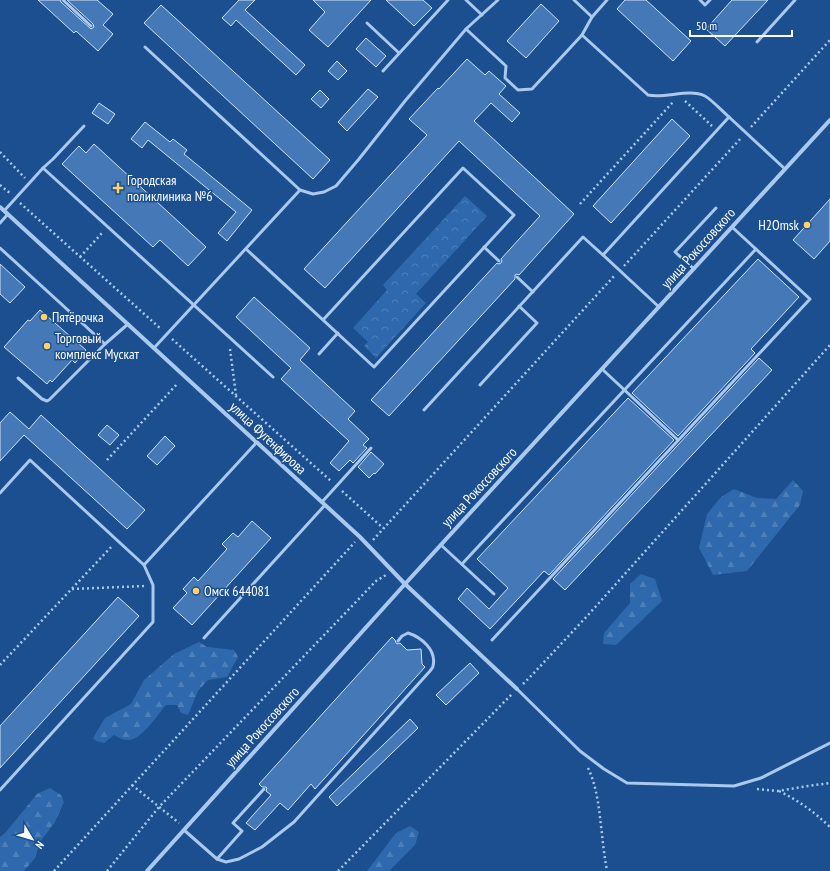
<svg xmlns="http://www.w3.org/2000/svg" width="830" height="871" font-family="'PT Sans Narrow',sans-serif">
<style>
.forest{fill:url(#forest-firs)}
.park{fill:url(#park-crowns)}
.building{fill:#4478b7;stroke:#cfe3fa}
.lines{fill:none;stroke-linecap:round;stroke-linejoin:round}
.path{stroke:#a9c9ee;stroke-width:2.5;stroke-dasharray:2 3;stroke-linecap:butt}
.lane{stroke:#a9c9ee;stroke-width:3}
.street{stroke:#a9c9ee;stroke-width:4}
.poi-dot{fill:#ffd166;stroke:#1b4f8f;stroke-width:1.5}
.labels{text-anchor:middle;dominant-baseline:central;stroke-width:3;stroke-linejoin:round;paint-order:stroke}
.poi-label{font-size:14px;fill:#fff;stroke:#1b4f8f;text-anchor:start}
.street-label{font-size:14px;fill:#fff;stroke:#1b4f8f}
</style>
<defs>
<pattern id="forest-firs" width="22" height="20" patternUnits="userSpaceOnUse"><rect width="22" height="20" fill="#2e69ad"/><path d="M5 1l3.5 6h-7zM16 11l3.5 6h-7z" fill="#4d80b9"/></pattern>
<pattern id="park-crowns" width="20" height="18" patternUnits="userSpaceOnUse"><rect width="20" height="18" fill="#2e69ad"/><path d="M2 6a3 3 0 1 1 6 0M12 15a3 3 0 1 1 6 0" fill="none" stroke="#4d80b9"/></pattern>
</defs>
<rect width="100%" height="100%" fill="#1b4f8f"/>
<!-- forest -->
<g class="forest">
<polygon points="793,480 803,491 800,505 747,571 713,575 699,548 707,514 721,497 734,489 757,498 776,499"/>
<polygon points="641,574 655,579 662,601 616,645 603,644 604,633 630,603 630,584"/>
<path d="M199 642 207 647 234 650 238 657 227 677 208 680 198 691 188 715 181 713 177 705H166C157 715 141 742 126 740 122 740 118 737 114 735L104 743 96 741 93 738 105 718 131 704 144 680 174 654Z"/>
<polygon points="50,788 61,795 64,802 55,822 40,842 35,858 24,871 0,871 0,837 6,832 37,794"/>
<polygon points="410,826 419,832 415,845 389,871 367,871 396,833"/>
</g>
<!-- park -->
<polygon class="park" points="465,196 487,216 416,294 426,303 376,358 364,346 368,342 353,328 387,290 383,285"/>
<!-- building -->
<g class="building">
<polygon points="38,0 60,0 61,2 91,29 94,27 93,24 67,0 97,0 113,14 103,25 113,34 98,51 76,31 74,33"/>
<polygon points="239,0 255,0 245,10 305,65 296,75 236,20 231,26 222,18"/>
<polygon points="313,0 371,0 328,47 309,30 325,12"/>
<polygon points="386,0 423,0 432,8 414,26"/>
<polygon points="625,0 646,0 691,41 673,61 617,9"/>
<polygon points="732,0 768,0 725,46 706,29"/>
<polygon points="541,4 559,21 526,58 507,41"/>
<polygon points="161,5 330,160 313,179 144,23"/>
<polygon points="366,38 386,56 376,67 356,49"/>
<polygon points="467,59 485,75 489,71 506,86 499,94 520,113 512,122 491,103 474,121 574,214 519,275 517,274 515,275 515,279 389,416 371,400 497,263 499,264 501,263 502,261 501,259 540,216 459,141 325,288 304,269 427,135 409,119 438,88 439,89"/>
<polygon points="337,61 347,71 338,80 328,71"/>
<polygon points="368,89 378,97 347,131 338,122"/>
<polygon points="320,90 329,99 321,108 311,99"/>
<polygon points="99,103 115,114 108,124 92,113"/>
<polygon points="672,119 690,136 611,223 593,206"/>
<polygon points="145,122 170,142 173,139 187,150 184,154 252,210 227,241 218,233 236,212 148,140 142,148 131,139"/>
<polygon points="94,144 206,247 188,266 160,240 153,247 62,164 79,146 86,153"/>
<polygon points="830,199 830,241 814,259 793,240"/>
<polygon points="758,259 799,297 751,349 755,353 678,436 632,393"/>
<polygon points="0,264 25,287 10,303 0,294"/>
<polygon points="254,297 310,348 300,360 355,411 348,419 369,439 363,445 367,448 353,463 350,460 339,471 330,463 349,441 281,379 291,368 236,317"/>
<polygon points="40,310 86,350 75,363 72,360 52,382 50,380 47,384 4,347 28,320 30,321"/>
<polygon points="759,358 772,370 565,590 553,579"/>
<polygon points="628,398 674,440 549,575 544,571 490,629 458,599 467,588 489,609 508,588 477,559"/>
<polygon points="10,412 29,429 41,415 145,510 127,529 24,435 0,461 0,423"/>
<polygon points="107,425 119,435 110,445 98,435"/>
<polygon points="165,436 175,446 157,465 147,456"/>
<polygon points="371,452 384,464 375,474 374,473 369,478 358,467"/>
<polygon points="252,521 271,538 192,625 173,608 187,593 183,589 194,577 198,581 227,549 222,544 233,533 238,537"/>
<polygon points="118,597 139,616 0,768 0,726"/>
<polygon points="392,637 395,640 396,643 398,644 400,643 407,650 421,649 422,664 425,667 315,789 311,784 288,810 280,803 255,830 246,823 271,795 266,791 267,788 266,787 262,787 259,784"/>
<polygon points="470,663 479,673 446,705 436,695"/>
<polygon points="410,719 418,728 337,806 329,797"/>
</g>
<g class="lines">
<!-- path -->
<g class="path">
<polyline points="685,101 712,126"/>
<polyline points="751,127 830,40"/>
<polyline points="0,152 25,178"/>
<polyline points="0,185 11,194"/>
<polyline points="20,203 161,329"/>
<polyline points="580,204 673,102"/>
<polyline points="80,257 103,232"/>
<polyline points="624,266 741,138"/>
<polyline points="172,339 331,481"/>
<polyline points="230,349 236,395"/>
<polyline points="107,460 178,383"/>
<polyline points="342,491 383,528"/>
<polyline points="373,540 615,275"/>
<polyline points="72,589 145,586"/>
<polyline points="0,665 113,545"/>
<polyline points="523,684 532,675 589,614 830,345"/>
<path d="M588 768C598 789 599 811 602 834 603 846 605 859 607 871"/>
<polyline points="132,785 179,823"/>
<polyline points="757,789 778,791 808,786 830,783"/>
<path d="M779 791C799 801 813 811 830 827"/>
<polyline points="54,871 355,542"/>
<polyline points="107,871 159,807 376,581 386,575"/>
<polyline points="338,871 512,694"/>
</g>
<!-- lane -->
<g class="lane">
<polyline points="63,0 91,26"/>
<polyline points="466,0 482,15"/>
<path d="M574 0 592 17 582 35 648 95C665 99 689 88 705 96 711 99 723 112 729 117"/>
<polyline points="700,0 705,5 710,0"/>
<polyline points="592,17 607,0"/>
<polyline points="367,23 399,53"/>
<polyline points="466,29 506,66 505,78 518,90 532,89 582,35"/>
<polyline points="757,42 795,0"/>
<polyline points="145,47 300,190 313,194 324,192 336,186 359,159 405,101 466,29 498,0"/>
<polyline points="383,71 448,0"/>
<polyline points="43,168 53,159 84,126"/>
<polyline points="4,211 43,168 273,377"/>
<polyline points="0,223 8,214"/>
<polyline points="484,247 499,261"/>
<polyline points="0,248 105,344"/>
<polyline points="246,249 374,367 514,215 463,168 323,320"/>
<polyline points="694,269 675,252 716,208"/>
<polyline points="517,277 533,292"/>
<polyline points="659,307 603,255 729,117 785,169"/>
<polyline points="154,348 300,190"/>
<polyline points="319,354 338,333"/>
<polyline points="602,369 678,440"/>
<polyline points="18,378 42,399 47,401 49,400 105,344 128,324"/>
<polyline points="480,385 537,323 519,306"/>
<polyline points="424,410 583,237 603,255"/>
<polyline points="0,493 30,460 144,565"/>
<polyline points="322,502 371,448"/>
<polyline points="441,545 494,594"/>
<polyline points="462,564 756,249"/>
<polyline points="204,638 325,505"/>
<polyline points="492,640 810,299 732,227"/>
<polyline points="517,689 580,751 604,769 627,783 734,786 761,778 830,743"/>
<polyline points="0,790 153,622 153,585 144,565 257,442"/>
<polyline points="184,830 217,859 242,831 233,823 264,789"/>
<path d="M217 859 226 862 239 859 262 847 294 822 430 671C431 669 433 668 433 666 437 650 421 637 408 633L402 636 398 641"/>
</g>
<!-- street -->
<g class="street">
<polyline points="0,207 360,537 405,584 517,689"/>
<polyline points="147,871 405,584 830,120"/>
</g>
</g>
<!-- markers -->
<g class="poi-dot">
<path d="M116 182h4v4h4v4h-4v4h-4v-4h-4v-4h4z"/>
<circle cx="807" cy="225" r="4"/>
<circle cx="44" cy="317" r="4"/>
<circle cx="47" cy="346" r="4"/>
<circle cx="196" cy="591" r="4"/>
</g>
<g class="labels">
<!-- poi labels -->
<g class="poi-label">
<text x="127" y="180">Городская<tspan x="127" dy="16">поликлиника №6</tspan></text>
<text x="799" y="225" text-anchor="end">H2Omsk</text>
<text x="52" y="317">Пятёрочка</text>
<text x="55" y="338">Торговый<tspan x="55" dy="16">комплекс Мускат</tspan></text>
<text x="204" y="591">Омск 644081</text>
</g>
<!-- street labels -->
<g class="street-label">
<text transform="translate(698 248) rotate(-48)">улица Рокоссовского</text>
<text transform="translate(268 438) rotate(43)">улица Фугенфирова</text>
<text transform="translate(479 487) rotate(-47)">улица Рокоссовского</text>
<text transform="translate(262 727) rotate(-48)">улица Рокоссовского</text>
</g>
</g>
<!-- north arrow -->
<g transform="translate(32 839) rotate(128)" stroke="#1b4f8f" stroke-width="3" paint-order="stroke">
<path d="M0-3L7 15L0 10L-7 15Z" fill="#ffffff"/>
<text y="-6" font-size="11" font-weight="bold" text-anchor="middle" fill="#ffffff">N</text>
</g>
<!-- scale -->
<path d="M690 30v6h102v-6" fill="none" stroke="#ffffff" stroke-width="2"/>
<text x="696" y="30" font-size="12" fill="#ffffff" stroke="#1b4f8f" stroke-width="3" paint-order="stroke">50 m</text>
</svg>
